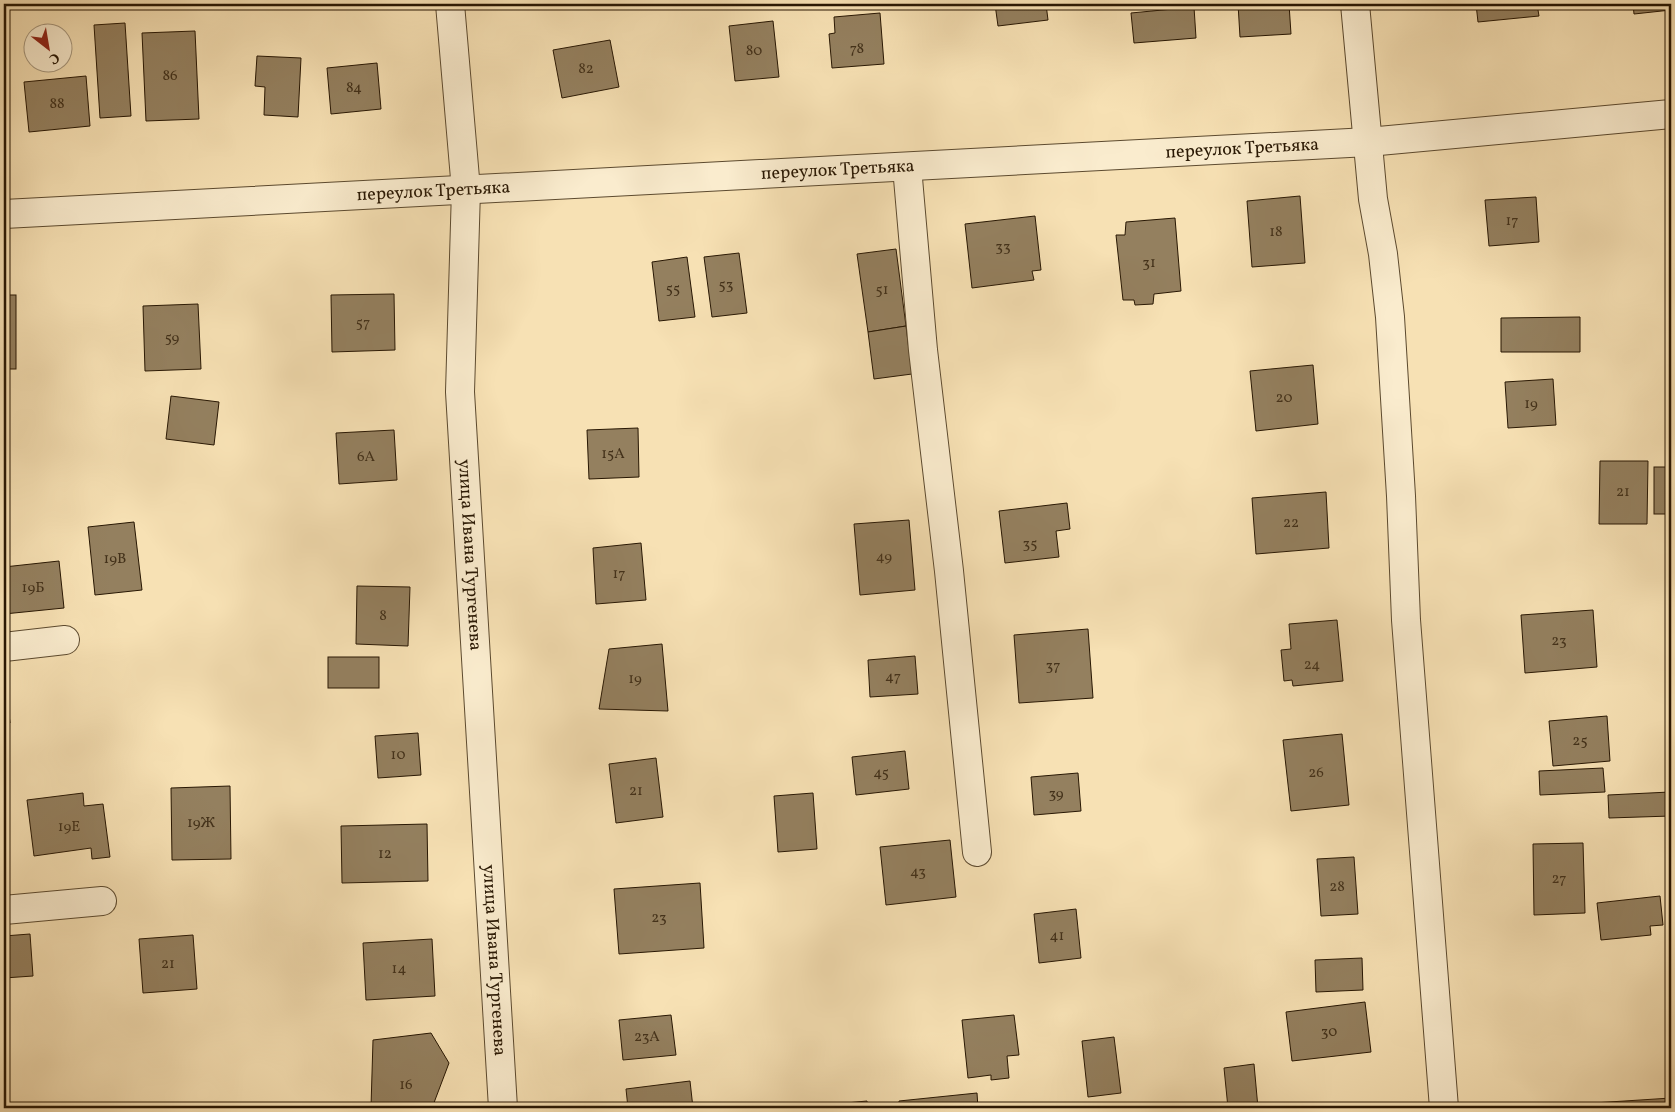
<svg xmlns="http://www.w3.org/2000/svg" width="1675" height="1112" font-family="Vollkorn,serif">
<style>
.building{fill:#94805f;stroke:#281703}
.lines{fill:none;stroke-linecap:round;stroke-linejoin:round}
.minor-casing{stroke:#5c4a2f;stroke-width:30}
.minor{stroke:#faecce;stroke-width:28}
.labels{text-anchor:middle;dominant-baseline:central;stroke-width:4;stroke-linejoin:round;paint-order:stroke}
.number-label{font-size:15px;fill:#43311a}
.street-label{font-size:18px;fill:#281703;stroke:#faecce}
</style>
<rect width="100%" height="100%" fill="#f7e1b4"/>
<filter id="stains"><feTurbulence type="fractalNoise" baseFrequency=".004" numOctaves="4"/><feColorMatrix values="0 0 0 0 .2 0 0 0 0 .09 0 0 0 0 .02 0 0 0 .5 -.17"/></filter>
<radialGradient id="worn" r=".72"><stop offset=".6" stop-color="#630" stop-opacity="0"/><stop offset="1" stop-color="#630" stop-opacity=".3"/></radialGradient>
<!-- building -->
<g class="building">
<polygon points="805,4 832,4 832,6 806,9"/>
<polygon points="995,4 1046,4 1048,20 998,26"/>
<polygon points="1238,4 1289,4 1291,34 1240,37"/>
<polygon points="1476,4 1537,4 1539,16 1478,22"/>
<polygon points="1633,4 1671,4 1671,10 1634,14"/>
<polygon points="1194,7 1196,38 1134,43 1131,13"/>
<polygon points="880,13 884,64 832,68 829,34 835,33 834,17"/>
<polygon points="773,21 779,77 735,81 729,26"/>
<polygon points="125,23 131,116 100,118 94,25"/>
<polygon points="195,31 199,119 146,121 142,33"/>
<polygon points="610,40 619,87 562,98 553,50"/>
<polygon points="257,56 301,58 298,117 264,115 265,87 255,86"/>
<polygon points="377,63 381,109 331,114 327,68"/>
<polygon points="86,76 90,126 29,132 24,82"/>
<polygon points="1300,196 1305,263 1252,267 1247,201"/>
<polygon points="1536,197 1539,242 1489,246 1485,200"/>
<polygon points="1035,216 1041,270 1032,271 1034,280 972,288 965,224"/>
<polygon points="1175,218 1181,291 1154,294 1153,304 1135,305 1134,300 1123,300 1116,235 1125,235 1126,222"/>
<polygon points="896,249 906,326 868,332 857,254"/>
<polygon points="739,253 747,313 712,317 704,257"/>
<polygon points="687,257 695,317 659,321 652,262"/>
<polygon points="394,294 395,350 332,352 331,295"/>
<rect x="4" y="295" width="12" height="74"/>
<polygon points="198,304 201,369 145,371 143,306"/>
<polygon points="1580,317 1580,352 1501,352 1501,318"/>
<polygon points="906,326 912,374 874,379 868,332"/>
<polygon points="1313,365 1318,424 1256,431 1250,371"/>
<polygon points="1553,379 1556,425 1508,428 1505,382"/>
<polygon points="171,396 219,402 214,445 166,439"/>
<polygon points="638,428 639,477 589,479 587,430"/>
<polygon points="394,430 397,480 339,484 336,433"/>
<polygon points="1600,461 1648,461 1647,524 1599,524"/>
<rect x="1654" y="467" width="17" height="47"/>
<polygon points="1326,492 1329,548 1256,554 1252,498"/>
<polygon points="1067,503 1070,529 1056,531 1059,557 1005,563 999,511"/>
<polygon points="909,520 915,590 860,595 854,524"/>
<polygon points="134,522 142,590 95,595 88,527"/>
<polygon points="641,543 646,600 596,604 593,548"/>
<polygon points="59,561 64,608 4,614 4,567"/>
<polygon points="357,586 410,587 408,646 356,644"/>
<polygon points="1593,610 1597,667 1525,673 1521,615"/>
<polygon points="1337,620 1343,681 1293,686 1292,680 1284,681 1281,650 1291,649 1289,624"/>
<polygon points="1088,629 1093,698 1019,703 1014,635"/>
<polygon points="662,644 668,711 599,709 609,649"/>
<polygon points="915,656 918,694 870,697 868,660"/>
<rect x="328" y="657" width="51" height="31"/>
<polygon points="6,689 10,723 4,724 4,690"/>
<polygon points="1607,716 1610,761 1553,766 1549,721"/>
<polygon points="418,733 421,775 378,778 375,736"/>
<polygon points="1342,734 1349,805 1291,811 1283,740"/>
<polygon points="905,751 909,789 856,795 852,757"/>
<polygon points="656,758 663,817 616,823 609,764"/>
<polygon points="1603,768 1605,792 1540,795 1539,771"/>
<polygon points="1078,773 1081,811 1034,815 1031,777"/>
<polygon points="1669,782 1671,782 1671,816 1609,818 1608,795 1670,792"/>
<polygon points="230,786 231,859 172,860 171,788"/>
<polygon points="83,793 84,806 103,804 110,857 92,859 91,848 34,856 27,800"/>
<polygon points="813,793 817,849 778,852 774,796"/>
<polygon points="427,824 428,881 342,883 341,826"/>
<polygon points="950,840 956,897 886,905 880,847"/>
<polygon points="1583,843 1585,913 1534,915 1533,844"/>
<polygon points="1354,857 1358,914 1321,916 1317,859"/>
<polygon points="700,883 704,948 619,954 614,889"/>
<polygon points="1660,896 1663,925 1650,926 1651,935 1601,940 1597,903"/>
<polygon points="1076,909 1081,958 1039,963 1034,914"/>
<polygon points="30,934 33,976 4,978 4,936"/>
<polygon points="193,935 197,989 143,993 139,939"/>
<polygon points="432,939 435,996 366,1000 363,943"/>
<polygon points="1362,958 1363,990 1316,992 1315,960"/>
<polygon points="1365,1002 1371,1052 1292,1061 1286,1012"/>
<polygon points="671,1015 676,1055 623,1060 619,1020"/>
<polygon points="1014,1015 1019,1055 1007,1056 1009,1078 991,1080 991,1075 968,1078 962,1020"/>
<polygon points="431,1033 449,1063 432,1108 371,1107 373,1040"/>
<polygon points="1114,1037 1121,1093 1088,1097 1082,1041"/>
<polygon points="1254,1064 1258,1108 1228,1108 1224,1068"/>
<polygon points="690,1081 693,1108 628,1108 626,1089"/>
<polygon points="977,1093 978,1108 899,1108 899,1101"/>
<polygon points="1671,1098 1671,1108 1547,1108 1547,1106"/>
<polygon points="867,1101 868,1108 804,1108 804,1107"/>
</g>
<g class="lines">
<!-- minor casing -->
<g class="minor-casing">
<g id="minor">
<path id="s1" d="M450 4 466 190 460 392 503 1108"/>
<polyline points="1355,4 1373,199 1383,254 1390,317 1401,496 1406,620 1444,1108"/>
<polyline points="907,167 923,350 949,571 977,852"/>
<path id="s2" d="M4 214 1368 142 1671 114"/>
<polyline points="4,647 65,640"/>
<polyline points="4,910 102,901"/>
</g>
</g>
<!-- minor -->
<use href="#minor" class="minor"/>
</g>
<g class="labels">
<!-- number labels -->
<g class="number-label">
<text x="857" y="49">78</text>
<text x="754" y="51">80</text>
<text x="586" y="69">82</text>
<text x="170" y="76">86</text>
<text x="354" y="88">84</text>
<text x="57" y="104">88</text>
<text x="1512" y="221">17</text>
<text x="1276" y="232">18</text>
<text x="1003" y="247">33</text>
<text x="1149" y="263">31</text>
<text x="726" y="285">53</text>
<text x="673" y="289">55</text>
<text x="882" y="290">51</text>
<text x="363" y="323">57</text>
<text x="172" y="338">59</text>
<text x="1284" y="398">20</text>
<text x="1531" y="404">19</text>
<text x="613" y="454">15А</text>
<text x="366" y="457">6А</text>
<text x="1623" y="492">21</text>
<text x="1291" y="523">22</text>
<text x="1030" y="544">35</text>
<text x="884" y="557">49</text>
<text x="115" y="559">19В</text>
<text x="619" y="574">17</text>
<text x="33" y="588">19Б</text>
<text x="383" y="616">8</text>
<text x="1559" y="641">23</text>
<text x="1312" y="665">24</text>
<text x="1053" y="666">37</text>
<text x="893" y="677">47</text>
<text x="635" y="679">19</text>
<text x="1580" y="741">25</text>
<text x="398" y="755">10</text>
<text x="881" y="773">45</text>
<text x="1316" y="773">26</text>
<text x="636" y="791">21</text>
<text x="1056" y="794">39</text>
<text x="201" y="823">19Ж</text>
<text x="69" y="827">19Е</text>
<text x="385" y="854">12</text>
<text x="918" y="872">43</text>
<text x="1559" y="879">27</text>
<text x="1337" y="887">28</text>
<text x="659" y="918">23</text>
<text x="1057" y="936">41</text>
<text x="168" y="964">21</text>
<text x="399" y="969">14</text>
<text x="1329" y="1032">30</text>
<text x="647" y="1037">23А</text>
<text x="406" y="1085">16</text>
</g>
<!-- street labels -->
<g class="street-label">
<text stroke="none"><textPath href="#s2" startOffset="1240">переулок Третьяка</textPath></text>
<text stroke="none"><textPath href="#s2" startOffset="835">переулок Третьяка</textPath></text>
<text stroke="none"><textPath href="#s2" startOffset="430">переулок Третьяка</textPath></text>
<text stroke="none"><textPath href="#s1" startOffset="552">улица Ивана Тургенева</textPath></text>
<text stroke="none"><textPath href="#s1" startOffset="958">улица Ивана Тургенева</textPath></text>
</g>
</g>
<!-- margin -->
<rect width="1675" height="1112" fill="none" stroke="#f7e1b4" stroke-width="20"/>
<rect x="5" y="5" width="1665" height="1102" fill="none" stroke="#281703" stroke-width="2.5"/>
<rect x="10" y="10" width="1655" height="1092" fill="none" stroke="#281703"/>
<!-- north arrow -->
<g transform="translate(48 48) rotate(149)"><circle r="24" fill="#faecce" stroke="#a6977d"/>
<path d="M0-4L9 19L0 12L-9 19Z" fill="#8f2418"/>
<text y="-8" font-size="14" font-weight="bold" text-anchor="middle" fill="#281703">С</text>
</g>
<rect width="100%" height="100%" filter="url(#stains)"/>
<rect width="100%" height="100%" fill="url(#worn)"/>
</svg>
